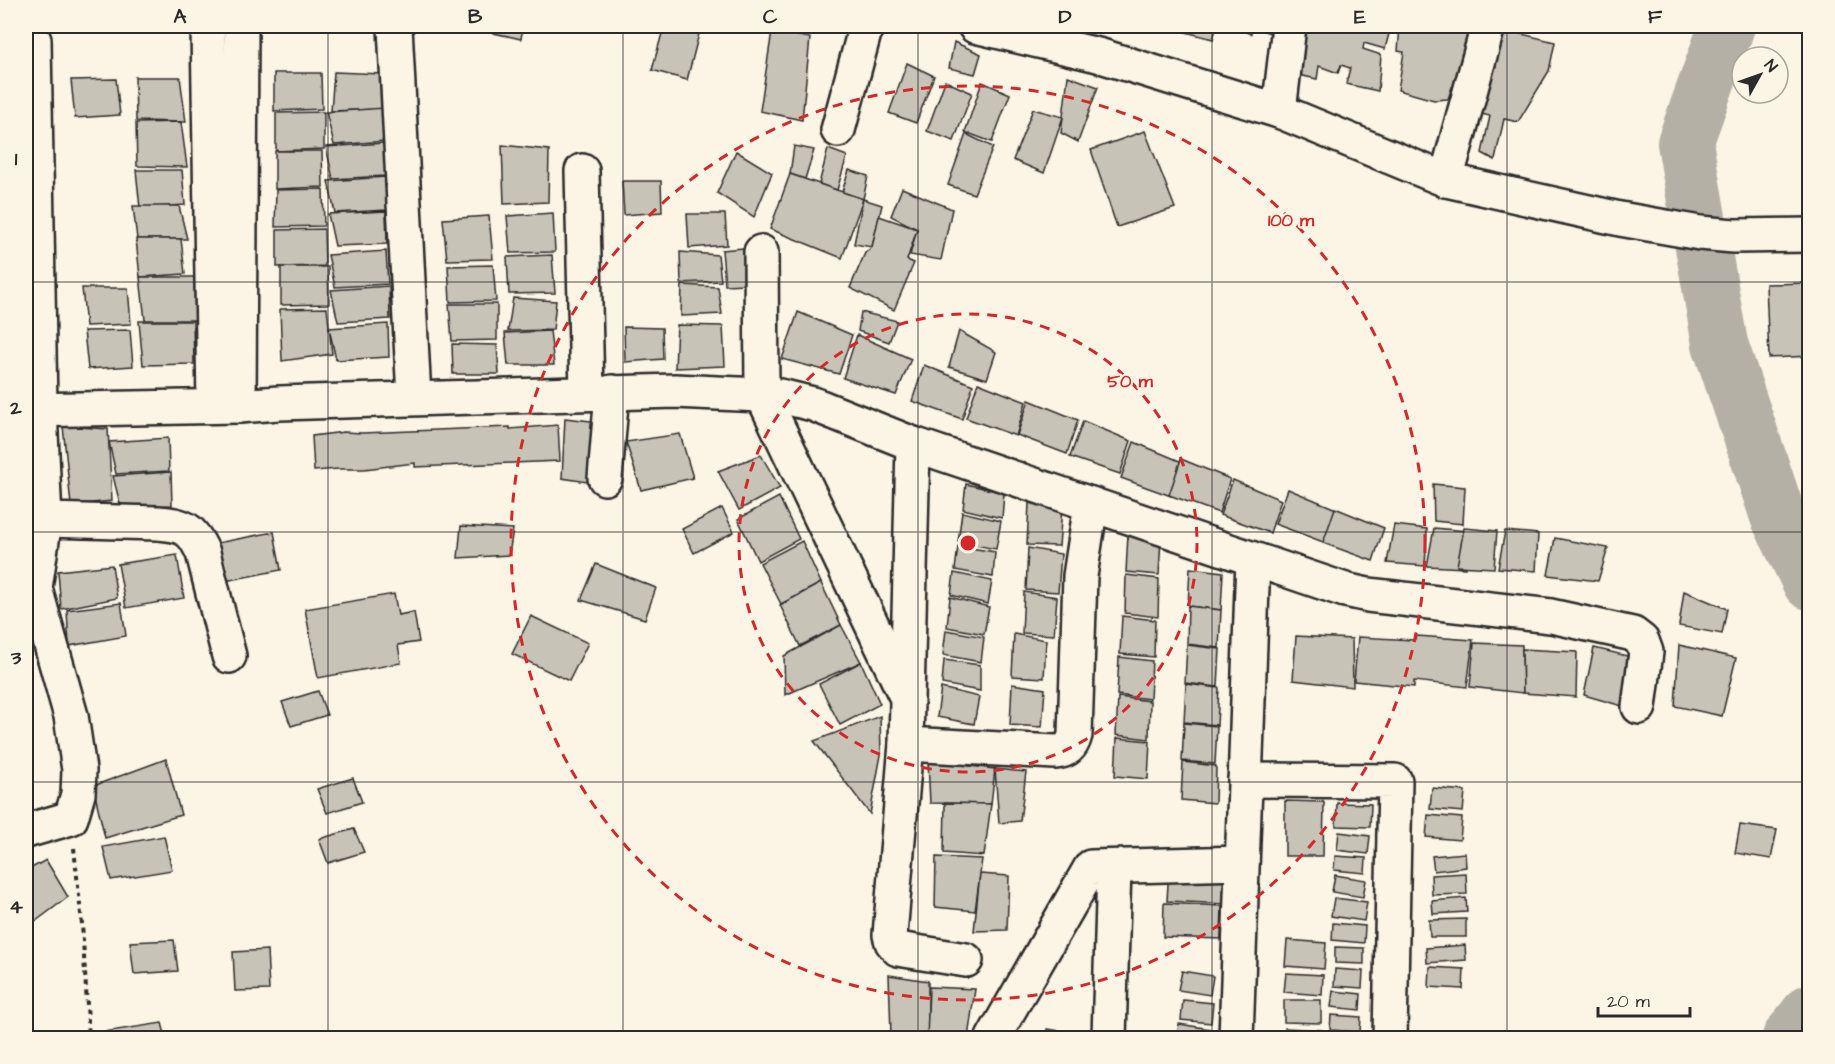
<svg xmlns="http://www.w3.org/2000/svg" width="1835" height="1064" font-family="'Architects Daughter',sans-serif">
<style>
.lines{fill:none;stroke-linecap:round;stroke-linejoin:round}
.river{stroke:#b4b0a5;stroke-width:56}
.building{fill:#c8c3b7;stroke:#2b2b2b;stroke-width:1.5}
.minor-casing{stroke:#2b2b2b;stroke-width:38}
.path{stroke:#2b2b2b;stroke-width:4;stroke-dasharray:4.5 4.5;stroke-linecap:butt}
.minor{stroke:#fcf5e5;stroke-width:33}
.grid{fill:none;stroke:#2b2b2b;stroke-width:1.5;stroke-opacity:0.55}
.ring{fill:none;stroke:#d62828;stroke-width:3;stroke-dasharray:10 8}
.centre{fill:#d62828;stroke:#fcf5e5;stroke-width:3}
.ring-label{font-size:18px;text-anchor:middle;font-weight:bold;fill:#d62828;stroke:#fcf5e5;stroke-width:4.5;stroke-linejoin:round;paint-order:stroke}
.neatline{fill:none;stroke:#2b2b2b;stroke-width:2}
.grid-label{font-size:20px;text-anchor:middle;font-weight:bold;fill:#2b2b2b}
</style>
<rect width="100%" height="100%" fill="#fcf5e5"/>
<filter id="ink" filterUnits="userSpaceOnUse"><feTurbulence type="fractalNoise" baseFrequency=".0167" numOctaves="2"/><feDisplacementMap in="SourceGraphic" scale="12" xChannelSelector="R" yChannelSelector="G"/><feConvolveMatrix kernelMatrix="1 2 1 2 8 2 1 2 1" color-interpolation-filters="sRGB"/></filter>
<g filter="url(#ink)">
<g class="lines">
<!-- river -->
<g class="river">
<polyline points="1727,26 1685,143 1720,344 1778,516 1810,582"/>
<polyline points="1790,1038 1810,1012"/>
</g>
</g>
<!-- building -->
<g class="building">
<polygon points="462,26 523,26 521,39"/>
<polygon points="664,26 701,26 687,80 652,70"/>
<polygon points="1179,26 1217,26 1213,39 1178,30"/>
<polygon points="1231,26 1273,26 1272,34 1252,26 1251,34"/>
<polygon points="1302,26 1391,26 1385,49 1364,43 1363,49 1381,55 1378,91 1346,84 1350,68 1341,65 1338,73 1319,66 1317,79 1293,74"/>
<polygon points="1400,26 1479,26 1463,91 1452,87 1448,99 1434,100 1398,90 1404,52 1398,51"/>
<polygon points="1497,28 1555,42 1549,71 1518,122 1504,119 1495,160 1482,153 1490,116 1477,113"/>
<polygon points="772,31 810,38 802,120 760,111"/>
<polygon points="954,42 981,54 975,74 949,68"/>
<polygon points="907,63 934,76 916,123 889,113"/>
<polygon points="334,72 382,74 383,109 331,111"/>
<polygon points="274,73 321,73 322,109 274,111"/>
<polygon points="1068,76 1098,87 1078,142 1061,133"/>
<polygon points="135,77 180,77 186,122 136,121"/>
<polygon points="116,79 120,115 75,118 71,80"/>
<polygon points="945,81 972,93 954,141 927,131"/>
<polygon points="982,82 1010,94 992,142 965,132"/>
<polygon points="385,108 386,141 334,145 326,112"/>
<polygon points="1033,109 1063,117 1044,173 1013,160"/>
<polygon points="324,112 324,149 276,151 276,113"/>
<polygon points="181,122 187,167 137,166 136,123"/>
<polygon points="1145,131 1175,208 1117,227 1091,150"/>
<polygon points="966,134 993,147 974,194 948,185"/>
<polygon points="384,143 385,176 333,179 326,147"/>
<polygon points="502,145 549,150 548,202 504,204"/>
<polygon points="794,146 814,150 805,179 790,174"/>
<polygon points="828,149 847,156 837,190 819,184"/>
<polygon points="275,151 322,151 323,187 275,189"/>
<polygon points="736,151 772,173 754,217 717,193"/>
<polygon points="136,170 182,170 185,205 140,208"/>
<polygon points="849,170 868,176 863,199 842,192"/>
<polygon points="790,174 863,199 842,258 770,229"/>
<polygon points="386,177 387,210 335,213 328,181"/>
<polygon points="622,181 661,181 662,212 624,215"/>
<polygon points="902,188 952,209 941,260 910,255 917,229 891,216"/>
<polygon points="323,189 324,226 275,227 276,190"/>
<polygon points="863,199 882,205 872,247 854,244"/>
<polygon points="133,206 179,206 187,239 137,239"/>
<polygon points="386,211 387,244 335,246 328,214"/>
<polygon points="553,213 555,252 510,253 507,216"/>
<polygon points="687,214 725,214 727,245 689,248"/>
<polygon points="489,216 493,259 447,260 443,219"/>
<polygon points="879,216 917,229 907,260 914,263 894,310 850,288 865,253 872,247"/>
<polygon points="324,229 325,266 277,267 277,230"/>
<polygon points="136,239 181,239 185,274 140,277"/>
<polygon points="743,248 745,284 725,285 722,250"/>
<polygon points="386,251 388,284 335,287 328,255"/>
<polygon points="680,252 718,255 721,281 681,283"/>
<polygon points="552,255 555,293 509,294 507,257"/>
<polygon points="493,265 496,301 450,302 448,266"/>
<polygon points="281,267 328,267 329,304 281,305"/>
<polygon points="140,277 194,277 195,320 145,320"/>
<polygon points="1810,283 1810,356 1769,358 1766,284"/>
<polygon points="682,285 718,287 722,314 681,316"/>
<polygon points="389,286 390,319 338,322 331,290"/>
<polygon points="82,288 128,288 131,324 86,326"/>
<polygon points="513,298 556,301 553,330 508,331"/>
<polygon points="449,304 497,304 497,340 452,341"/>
<polygon points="327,308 332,354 282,361 280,309"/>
<polygon points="798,312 852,335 839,374 782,359"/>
<polygon points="861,312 897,321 889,342 858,331"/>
<polygon points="139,321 193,321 194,364 143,365"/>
<polygon points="388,324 389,357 336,360 329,328"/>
<polygon points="677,325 723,326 725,366 675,368"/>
<polygon points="624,327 662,328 663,359 625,362"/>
<polygon points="130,330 133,366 88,369 84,331"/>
<polygon points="550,331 554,365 508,365 505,333"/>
<polygon points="959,331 996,352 987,379 949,367"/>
<polygon points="857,335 911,359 896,395 843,378"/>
<polygon points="452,344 497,345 499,374 453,374"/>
<polygon points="924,365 973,385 962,419 912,401"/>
<polygon points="978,383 1026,402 1016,436 966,418"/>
<polygon points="1029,400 1078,420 1067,454 1017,435"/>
<polygon points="565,418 599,422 594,483 562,478"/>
<polygon points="1083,421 1131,441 1120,474 1070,457"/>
<polygon points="558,425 560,461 415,467 415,463 364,469 339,469 314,471 312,436 344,432 362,433 510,427 510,429"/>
<polygon points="63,426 108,429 112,501 71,505"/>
<polygon points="680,434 693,478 641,490 626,442"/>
<polygon points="168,438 169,471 116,474 109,442"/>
<polygon points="1134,442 1182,462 1171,496 1121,478"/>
<polygon points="761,455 780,488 739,510 718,471"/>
<polygon points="1181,459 1230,479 1219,513 1169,495"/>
<polygon points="171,472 172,505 121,508 113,476"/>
<polygon points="1233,480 1281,500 1270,533 1220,515"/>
<polygon points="966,484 1004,493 1002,518 963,509"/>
<polygon points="1433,484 1465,487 1463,524 1434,521"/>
<polygon points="1288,489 1336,509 1326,543 1275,524"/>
<polygon points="779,497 799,539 758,561 738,519"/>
<polygon points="1029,503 1062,508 1059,546 1027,545"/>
<polygon points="722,508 734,532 694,553 682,529"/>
<polygon points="1335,508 1384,528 1373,561 1323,543"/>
<polygon points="962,512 1001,521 996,549 958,542"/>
<polygon points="1394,525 1427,529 1425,566 1387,563"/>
<polygon points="461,526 513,529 509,555 458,558"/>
<polygon points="1434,528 1467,531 1465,568 1427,566"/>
<polygon points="1464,528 1497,531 1494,568 1457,566"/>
<polygon points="1505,531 1538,534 1536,571 1498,568"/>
<polygon points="274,532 281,570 224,581 217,543"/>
<polygon points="1128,534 1161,537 1159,575 1126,572"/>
<polygon points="1555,538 1608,548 1598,581 1548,575"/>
<polygon points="802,541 821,583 781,604 760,563"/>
<polygon points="958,546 995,552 993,577 955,570"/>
<polygon points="1028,548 1061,554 1058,592 1026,590"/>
<polygon points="177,555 184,598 126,608 118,564"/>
<polygon points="596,564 656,588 645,619 581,600"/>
<polygon points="112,565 117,598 61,609 58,571"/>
<polygon points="1190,568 1223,572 1221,610 1188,606"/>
<polygon points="954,573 992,581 988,604 951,595"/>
<polygon points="1126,575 1159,579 1158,617 1125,613"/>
<polygon points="821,583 841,625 800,646 780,605"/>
<polygon points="1684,591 1727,609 1722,634 1679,626"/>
<polygon points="1024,592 1057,597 1054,635 1022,633"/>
<polygon points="394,594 398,615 414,612 419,642 398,645 401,663 318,678 305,609"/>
<polygon points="950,597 989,607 984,634 947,627"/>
<polygon points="121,603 126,636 69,646 67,610"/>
<polygon points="1188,606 1221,610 1219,648 1187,644"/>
<polygon points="531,616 588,643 569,681 512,654"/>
<polygon points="1122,616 1155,620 1154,657 1120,654"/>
<polygon points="841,625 861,662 785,695 784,656"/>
<polygon points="946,630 984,637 981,662 943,655"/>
<polygon points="1014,634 1046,640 1044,678 1012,676"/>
<polygon points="1296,636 1352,639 1353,687 1293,680"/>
<polygon points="1417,636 1473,640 1467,687 1414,681 1414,687 1354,681 1358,637 1414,640"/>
<polygon points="1474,643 1522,645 1523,693 1470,687"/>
<polygon points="1187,645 1220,649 1218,687 1185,683"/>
<polygon points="1679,645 1736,658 1722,716 1675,706"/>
<polygon points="1594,648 1636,658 1629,708 1584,695"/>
<polygon points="1522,649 1577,652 1576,697 1523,693"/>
<polygon points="1119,657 1152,661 1150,699 1117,695"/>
<polygon points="944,660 980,665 980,691 942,684"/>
<polygon points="861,662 880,704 840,725 819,684"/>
<polygon points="1012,684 1045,689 1042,727 1010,725"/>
<polygon points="1186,684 1219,688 1217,725 1184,722"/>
<polygon points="941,688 979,697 974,724 937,717"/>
<polygon points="318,691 327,715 291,726 282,702"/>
<polygon points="1118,697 1150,701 1149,739 1116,735"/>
<polygon points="880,716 881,755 870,814 814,741"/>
<polygon points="1184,723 1217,726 1215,764 1182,761"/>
<polygon points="1117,738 1150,741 1148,779 1115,776"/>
<polygon points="166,759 181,815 105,838 93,786"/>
<polygon points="928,761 995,769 991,804 930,803"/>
<polygon points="1183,762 1216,766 1215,803 1181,800"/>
<polygon points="995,769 1026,772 1020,821 999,823"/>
<polygon points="353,778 362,802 327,813 317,789"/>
<polygon points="1432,788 1465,791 1463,812 1430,809"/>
<polygon points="1285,801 1324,802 1323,856 1285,856"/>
<polygon points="945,803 991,804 984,856 944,853"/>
<polygon points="1337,803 1371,804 1370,827 1336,826"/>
<polygon points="1428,815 1462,818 1460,840 1426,837"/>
<polygon points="1740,825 1777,830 1771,859 1735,853"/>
<polygon points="354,829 364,852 328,863 319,839"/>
<polygon points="1339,832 1370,836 1368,854 1337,850"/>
<polygon points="164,836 172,870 111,880 103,847"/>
<polygon points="1465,853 1466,867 1434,871 1432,856"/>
<polygon points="1335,856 1366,858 1365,873 1334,870"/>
<polygon points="936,857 982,859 975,911 935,907"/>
<polygon points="46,860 68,897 36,921 26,904 26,871"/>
<polygon points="1169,867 1227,869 1226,904 1167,901"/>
<polygon points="1466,873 1467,894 1432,895 1431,875"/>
<polygon points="980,874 1009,876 1007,930 974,931"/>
<polygon points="1335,875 1366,880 1363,897 1332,892"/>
<polygon points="1334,898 1367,902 1364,921 1331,916"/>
<polygon points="1466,898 1467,912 1433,914 1432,901"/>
<polygon points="1164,903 1222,906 1221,939 1163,937"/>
<polygon points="1466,919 1466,937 1430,937 1429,920"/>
<polygon points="1333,923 1365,926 1364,943 1332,940"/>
<polygon points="174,940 178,971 134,974 130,942"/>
<polygon points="1287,940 1326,943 1324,969 1285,966"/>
<polygon points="1465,945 1466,960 1427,963 1426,948"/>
<polygon points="1335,947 1364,948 1364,964 1335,963"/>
<polygon points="267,950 269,990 235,991 233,952"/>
<polygon points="1430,967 1464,969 1463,989 1429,987"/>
<polygon points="1335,969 1363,971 1362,988 1334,986"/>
<polygon points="1182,971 1213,976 1210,995 1178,990"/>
<polygon points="1286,973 1323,975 1322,995 1284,992"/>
<polygon points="889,975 928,981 928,1038 891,1034"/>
<polygon points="929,987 975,989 968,1038 927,1038"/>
<polygon points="1333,991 1361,994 1360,1010 1331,1007"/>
<polygon points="1183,1000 1213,1003 1211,1023 1181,1020"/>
<polygon points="1284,1000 1321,1000 1321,1023 1284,1022"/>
<polygon points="1331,1015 1361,1017 1360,1032 1330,1030"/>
<polygon points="162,1023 166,1038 98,1038 97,1033"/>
<polygon points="1179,1024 1210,1029 1209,1038 1177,1038"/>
<polygon points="1285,1028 1322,1030 1322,1038 1285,1038"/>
<polygon points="1047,1029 1080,1034 1080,1038 1046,1038"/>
</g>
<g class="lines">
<!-- minor casing -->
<g class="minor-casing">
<g id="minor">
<polyline points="208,26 214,405"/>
<polyline points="975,26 1098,55 1279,111 1446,180 1620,219 1700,233 1734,236 1810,235"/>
<polyline points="395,27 414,398"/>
<polyline points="1279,111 1289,26"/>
<polyline points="838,130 866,26"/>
<polyline points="582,171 587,393"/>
<polyline points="1446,180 1488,26"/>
<polyline points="761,252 762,394 904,692"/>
<polyline points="239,406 241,26"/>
<polyline points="26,410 239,406 279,403 675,391 780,396 813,404 913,444 1345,590 1368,595 1551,616 1633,634 1642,641 1646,652 1639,707"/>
<polyline points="913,444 906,744 890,935 892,942 898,949 966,960"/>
<polyline points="605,478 612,392"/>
<path d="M45 520 158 523C184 525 192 528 203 553L229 656"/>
<path d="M906 744 1055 752C1067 751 1072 747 1075 735L1080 576 1091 504"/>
<polyline points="1245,780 1395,781 1390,1038"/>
<polyline points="26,831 71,818 78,794 79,770 71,716 35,588 45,520 40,410 34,40"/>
<polyline points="993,1038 1091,867 1242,863"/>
<polyline points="1109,1038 1114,867"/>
<polyline points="1236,1038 1253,559"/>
</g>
</g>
<!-- path -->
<polyline class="path" points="74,848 82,924 89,1038"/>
<!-- minor -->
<use href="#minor" class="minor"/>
</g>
</g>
<!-- grid -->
<path class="grid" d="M328 26V1038M623 26V1038M918 26V1038M1212 26V1038M1507 26V1038M26 282H1810M26 532H1810M26 782H1810"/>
<!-- distance rings -->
<g class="ring">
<circle cx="968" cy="543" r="229"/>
<circle cx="968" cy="543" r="457"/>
</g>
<circle cx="968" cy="543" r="9" class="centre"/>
<g class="ring-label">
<text x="1291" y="226">100 m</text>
<text x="1130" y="387">50 m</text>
</g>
<!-- margin -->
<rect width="1835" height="1064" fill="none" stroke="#fcf5e5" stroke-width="66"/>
<!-- north arrow -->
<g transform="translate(1760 75) rotate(50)"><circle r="28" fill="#fcf5e5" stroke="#a8a49b" stroke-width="1.5"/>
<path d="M0-4.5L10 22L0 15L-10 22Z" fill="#2b2b2b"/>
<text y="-9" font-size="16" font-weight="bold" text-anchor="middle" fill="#2b2b2b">N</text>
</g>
<!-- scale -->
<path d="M1598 1007v9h92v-9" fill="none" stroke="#2b2b2b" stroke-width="3"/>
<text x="1607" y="1007" font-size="18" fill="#2b2b2b" stroke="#fcf5e5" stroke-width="4.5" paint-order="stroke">20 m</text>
<rect x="33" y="33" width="1769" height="998" class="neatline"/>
<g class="grid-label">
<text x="180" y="23">A</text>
<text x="475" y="23">B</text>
<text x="770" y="23">C</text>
<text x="1065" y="23">D</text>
<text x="1360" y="23">E</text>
<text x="1655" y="23">F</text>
<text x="16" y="165">1</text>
<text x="16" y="414">2</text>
<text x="16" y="664">3</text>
<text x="16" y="913">4</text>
</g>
</svg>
